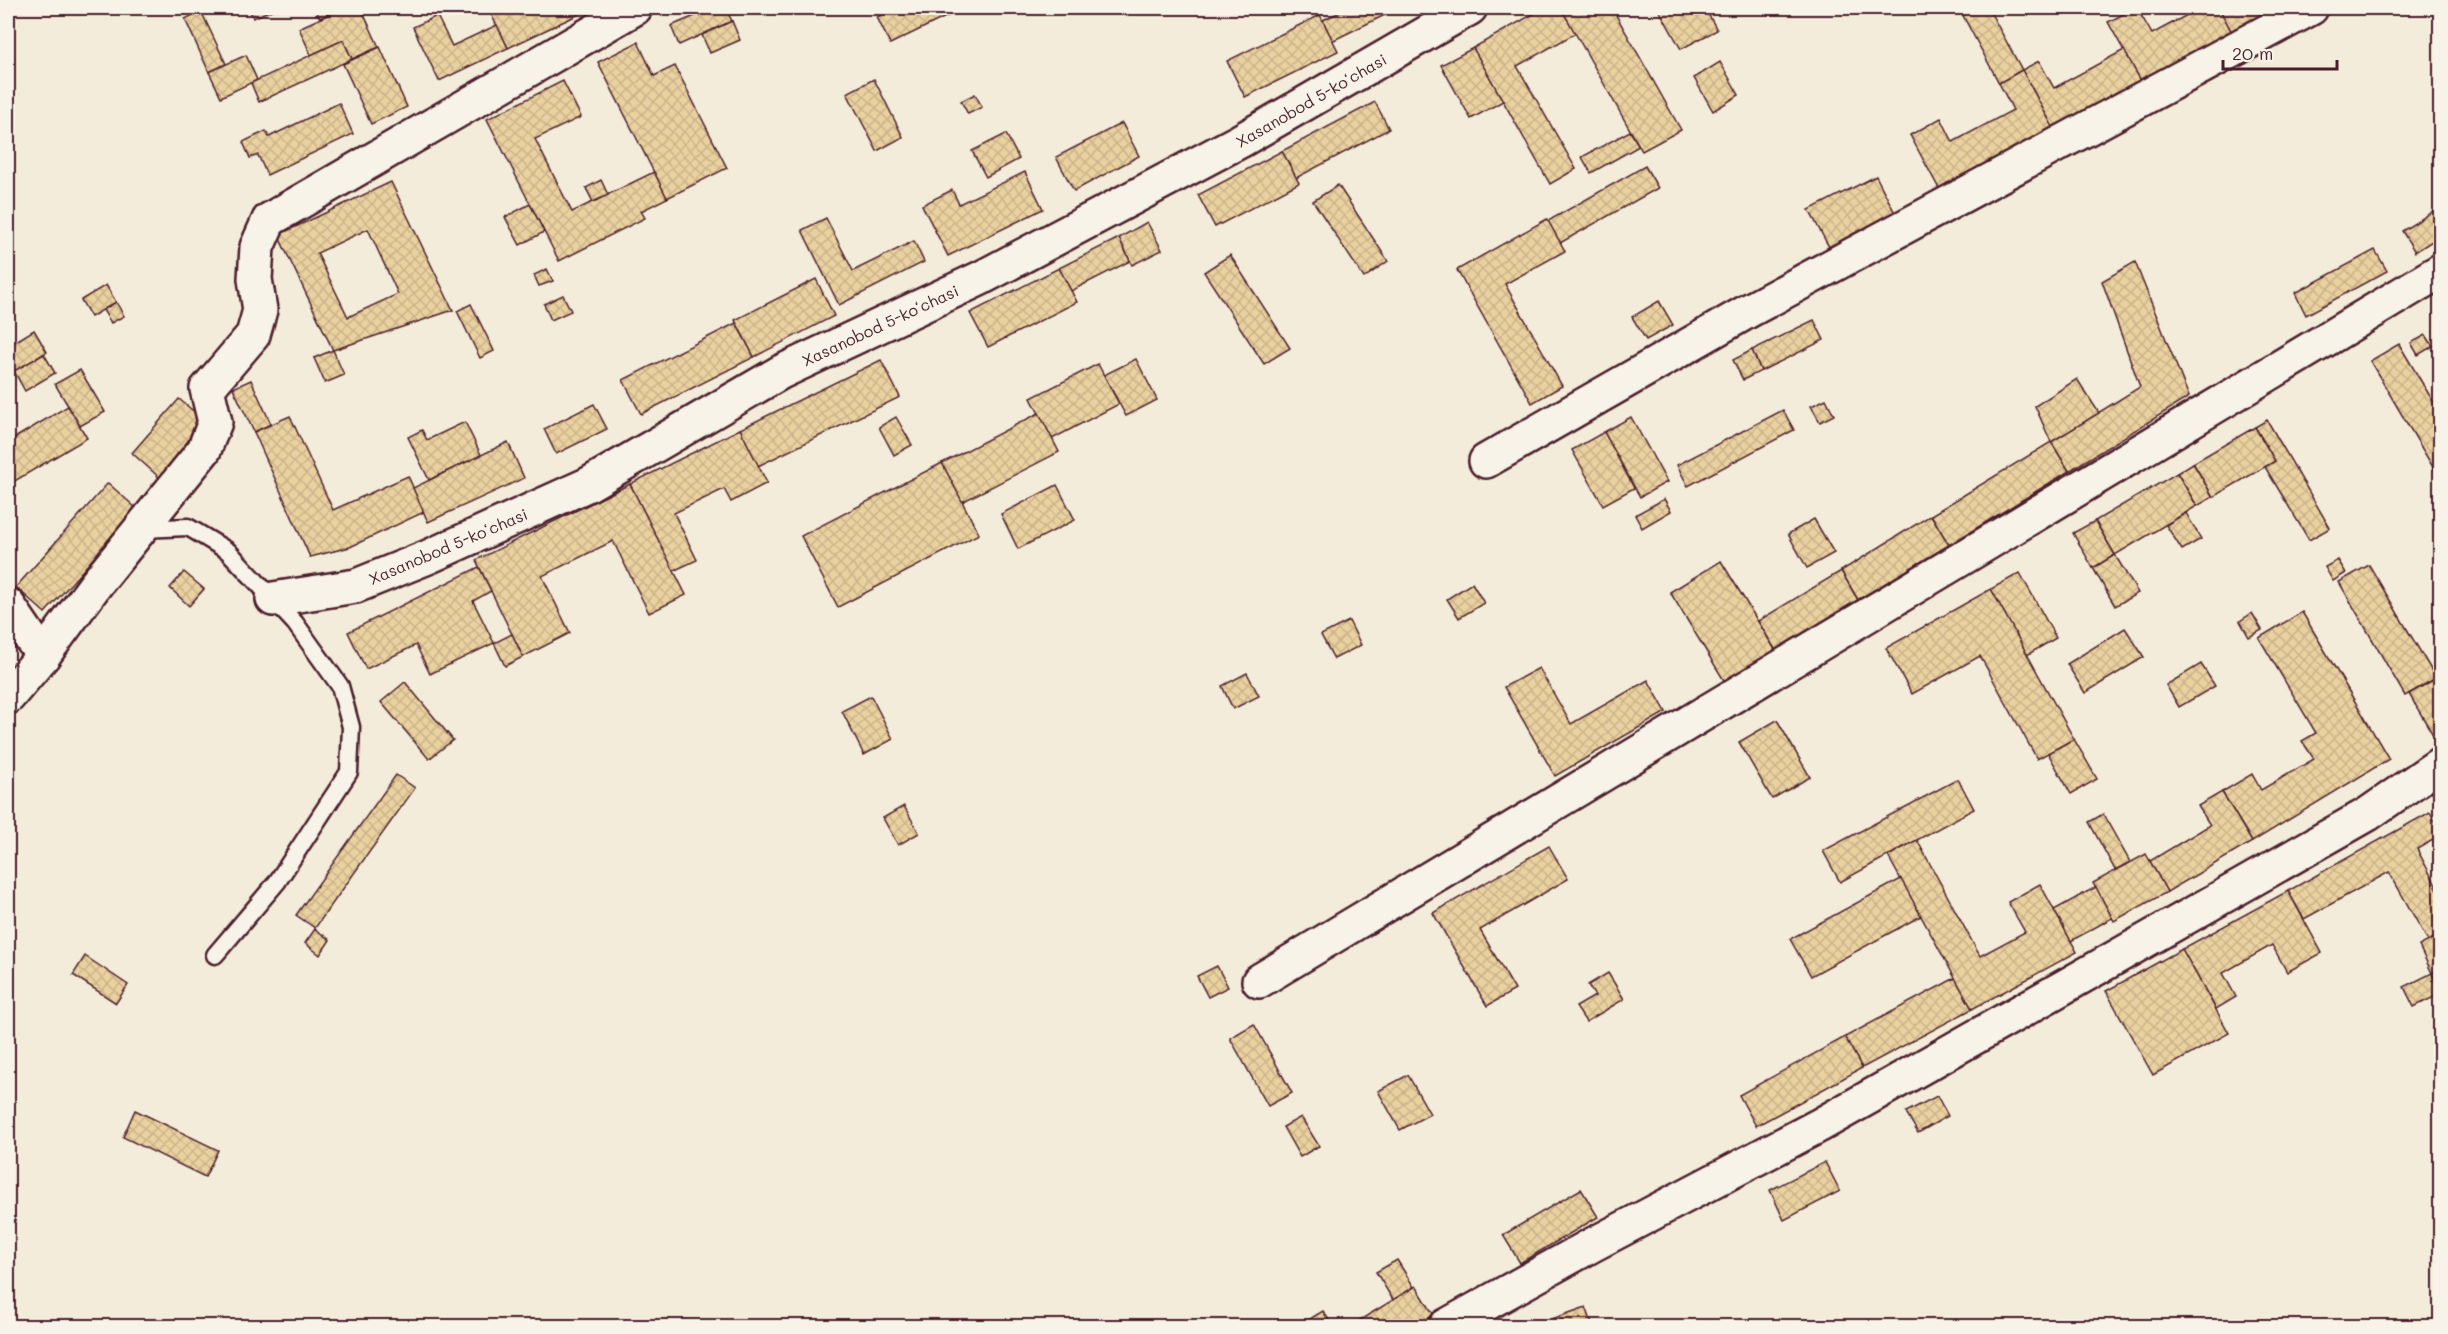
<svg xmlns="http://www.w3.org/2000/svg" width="2448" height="1334" font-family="Mali,sans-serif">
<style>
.building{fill:url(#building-cross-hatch);stroke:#4a1f2b;stroke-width:1.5;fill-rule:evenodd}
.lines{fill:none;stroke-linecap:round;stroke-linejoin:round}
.service-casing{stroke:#4a1f2b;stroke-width:21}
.minor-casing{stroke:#4a1f2b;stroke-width:38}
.service{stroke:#f7f3e8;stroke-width:16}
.minor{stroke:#f7f3e8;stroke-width:33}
.labels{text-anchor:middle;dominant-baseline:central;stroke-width:4.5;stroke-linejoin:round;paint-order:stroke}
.street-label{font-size:16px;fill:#4a1f2b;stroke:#f7f3e8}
</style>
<defs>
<pattern id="building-cross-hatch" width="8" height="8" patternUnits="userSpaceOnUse" patternTransform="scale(1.5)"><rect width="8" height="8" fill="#ead1a0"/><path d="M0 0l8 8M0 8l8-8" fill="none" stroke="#cab38a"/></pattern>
</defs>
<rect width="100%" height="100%" fill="#f4ecda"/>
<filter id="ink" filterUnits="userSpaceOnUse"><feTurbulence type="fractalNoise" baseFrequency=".0167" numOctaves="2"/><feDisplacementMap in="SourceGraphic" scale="12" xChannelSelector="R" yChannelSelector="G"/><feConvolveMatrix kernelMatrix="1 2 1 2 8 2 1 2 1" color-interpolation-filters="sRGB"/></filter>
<g filter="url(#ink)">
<!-- building -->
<g class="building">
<polygon points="249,8 276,8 253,18"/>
<polygon points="315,8 343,8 320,18"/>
<polygon points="343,8 361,8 379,47 352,59 343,40 311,55 299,28"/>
<polygon points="488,8 592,8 508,48"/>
<polygon points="714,8 725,8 732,21 679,45 671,26"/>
<polygon points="897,8 964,8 890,44 877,17"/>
<polygon points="1349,8 1399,8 1332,41 1323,20"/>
<polygon points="1544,8 1561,8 1576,33 1517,66 1576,169 1550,184 1473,48"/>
<polygon points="1561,8 1612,8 1681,130 1642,151"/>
<polygon points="1658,8 1705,8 1717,30 1681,49"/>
<polygon points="1959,8 1988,8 2022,70 1999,83"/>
<polygon points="2135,8 2137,8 2152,34 2200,8 2219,8 2234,36 2143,85 2108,22"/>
<polygon points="2219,8 2288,8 2234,36"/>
<polygon points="201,11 226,64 209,72 185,19"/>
<polygon points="1320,15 1338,51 1245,97 1227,61"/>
<polygon points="437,16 452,46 497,25 508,48 439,81 413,27"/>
<polygon points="732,21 740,40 710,53 702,35"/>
<polygon points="343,40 352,59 259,102 251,83"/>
<polygon points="638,42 654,76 675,66 727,168 667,198 598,62"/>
<polygon points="380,47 407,107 371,124 343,64"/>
<polygon points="1473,48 1503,101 1471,119 1441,65"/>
<polygon points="2124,50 2143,85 2057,135 2022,70 2039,61 2054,88"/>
<polygon points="246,55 257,80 221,97 209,72"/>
<polygon points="1720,62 1739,95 1713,111 1694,78"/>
<polygon points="2022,70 2057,135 1943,196 1910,135 1941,118 1953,142 2013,110 1999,83"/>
<polygon points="874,79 903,137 877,151 847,93"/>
<polygon points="563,81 581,117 535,139 572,212 654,172 667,198 641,211 645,218 559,261 487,119"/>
<polygon points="975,94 982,107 968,114 961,101"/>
<polygon points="1375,102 1389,129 1296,178 1282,151"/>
<polygon points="339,103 353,134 267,175 258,155 250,158 243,142 266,131 269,137"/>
<polygon points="1122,123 1139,156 1074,191 1056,157"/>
<polygon points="1630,131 1639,146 1591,173 1582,157"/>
<polygon points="1006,134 1019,159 986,177 972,151"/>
<polygon points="1282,151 1299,183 1215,227 1198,195"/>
<polygon points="1645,166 1658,188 1560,243 1548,221"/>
<polygon points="1025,172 1043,209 948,256 922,205 952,190 959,204"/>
<polygon points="1876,176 1895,213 1829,247 1809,210"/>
<polygon points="601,180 608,195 593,202 586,188"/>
<path d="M391 182 453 310 333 350 278 235ZM368 229 398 294 348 317 317 253Z"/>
<polygon points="1338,185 1388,261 1364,278 1313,201"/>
<polygon points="530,204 544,232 520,245 505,217"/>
<polygon points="2440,207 2440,236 2415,252 2402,231"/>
<polygon points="826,218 853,271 914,241 924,262 839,305 802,230"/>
<polygon points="1547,219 1565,251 1505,284 1562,386 1532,403 1457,270"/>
<polygon points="1147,222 1162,250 1132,265 1119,238"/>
<polygon points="1119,238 1130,261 1071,291 1059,268"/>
<polygon points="2375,250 2387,271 2306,315 2295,293"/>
<polygon points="1230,255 1290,348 1264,364 1204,272"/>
<polygon points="2135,262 2189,397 2069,471 2051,442 2140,387 2102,281"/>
<polygon points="1059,268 1077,302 988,347 970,313"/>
<polygon points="547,269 553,281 539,286 534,275"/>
<polygon points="816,279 834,316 754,357 735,320"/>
<polygon points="106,285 116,302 91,317 81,300"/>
<polygon points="563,295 571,311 551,320 544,304"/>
<polygon points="1659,301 1673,325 1646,340 1632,317"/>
<polygon points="116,302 124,316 111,323 103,310"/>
<polygon points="471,304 494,351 480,358 457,311"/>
<polygon points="1814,320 1824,340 1761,371 1752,350"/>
<polygon points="736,323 754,357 641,414 623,380"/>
<polygon points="34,330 47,352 8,375 8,346"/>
<polygon points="2426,335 2433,346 2418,355 2411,343"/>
<polygon points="2399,344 2440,413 2440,479 2370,361"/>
<polygon points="333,350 344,375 325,383 314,358"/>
<polygon points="1752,350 1761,371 1743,380 1733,360"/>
<polygon points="44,354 55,373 25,391 14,371"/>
<polygon points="1136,359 1157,400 1126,416 1104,375"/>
<polygon points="881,360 900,397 758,466 740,429"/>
<polygon points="1098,364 1119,404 1052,439 1031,398"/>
<polygon points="80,370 105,412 80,426 55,384"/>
<polygon points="2077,379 2099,413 2051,442 2035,406"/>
<polygon points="251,380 271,424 254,432 233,388"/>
<polygon points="179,399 197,414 198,438 161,479 132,453"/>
<polygon points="1826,399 1834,415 1820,422 1811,406"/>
<polygon points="594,404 607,429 556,454 544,429"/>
<polygon points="68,406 87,438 8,485 8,442"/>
<polygon points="1783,410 1794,430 1688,486 1677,465"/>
<polygon points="1039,413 1059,452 962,502 942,463"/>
<polygon points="290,416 333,510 408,476 424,512 350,547 310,557 254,432"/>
<polygon points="896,417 912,445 894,455 879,427"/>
<polygon points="1631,417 1667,482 1640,497 1604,432"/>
<polygon points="2267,420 2330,528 2309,540 2265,467 2275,461 2255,427"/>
<polygon points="465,422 481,455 429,480 408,437 422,430 427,440"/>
<polygon points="2255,427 2275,461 2213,497 2193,463"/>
<polygon points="740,429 767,483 731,502 724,489 674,513 697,560 673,571 630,484"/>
<polygon points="1604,432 1634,488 1603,505 1572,450"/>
<polygon points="508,442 524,478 428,522 413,488"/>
<polygon points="2051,442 2069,471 1949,545 1931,515"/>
<polygon points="942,463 979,534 838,607 801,536"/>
<polygon points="2193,463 2213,497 2197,506 2177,473"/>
<polygon points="2177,473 2197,506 2115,555 2095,521"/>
<polygon points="108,483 137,509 45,613 16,587"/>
<polygon points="630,484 686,595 649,613 613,541 542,576 570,633 523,657 476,560"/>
<polygon points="1057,485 1075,520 1018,549 1001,514"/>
<polygon points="1664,499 1671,511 1642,528 1635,515"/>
<polygon points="2186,513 2201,539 2182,550 2166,525"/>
<polygon points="1931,515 1949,545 1858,600 1841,571"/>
<polygon points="1814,519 1834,553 1807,568 1788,534"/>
<polygon points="2095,521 2115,555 2093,568 2073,533"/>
<polygon points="2115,555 2138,593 2115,606 2093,568"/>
<polygon points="2338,560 2346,573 2333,581 2325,567"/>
<polygon points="1721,561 1776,651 1725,682 1670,592"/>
<polygon points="2369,565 2436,678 2405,696 2339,582"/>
<polygon points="479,567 491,591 473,601 494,643 430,674 416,645 366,669 348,632"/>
<polygon points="1841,571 1858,600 1776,651 1758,621"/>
<polygon points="184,572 204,589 189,606 170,588"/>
<polygon points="2020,573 2056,638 2027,655 1991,589"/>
<polygon points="1472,583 1484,603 1459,618 1447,599"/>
<polygon points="1991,589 2074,739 2037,759 1980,656 1912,694 1886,648"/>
<polygon points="2302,612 2389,759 2252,842 2222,792 2252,774 2261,790 2314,759 2302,741 2316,733 2259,638"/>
<polygon points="2252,613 2262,630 2249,637 2240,621"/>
<polygon points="1349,621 1361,645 1334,659 1321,635"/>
<polygon points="2125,628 2144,657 2085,693 2067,664"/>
<polygon points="512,634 523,657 505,666 494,643"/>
<polygon points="8,636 16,643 8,653"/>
<polygon points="2201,664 2215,686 2179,707 2166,685"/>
<polygon points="1539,668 1571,724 1648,680 1666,712 1555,776 1504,687"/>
<polygon points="1247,673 1259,696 1233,709 1222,686"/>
<polygon points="2440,676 2440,737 2436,740 2409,694"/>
<polygon points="405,682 453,740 429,759 381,702"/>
<polygon points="871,696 893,739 864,755 842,711"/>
<polygon points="1777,720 1810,777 1772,799 1739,742"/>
<polygon points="2074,739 2097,779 2071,794 2048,753"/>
<polygon points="396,775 415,788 315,928 296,915"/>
<polygon points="1958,779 1974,809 1840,882 1823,851"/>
<polygon points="2222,792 2252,842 2167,892 2150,861 2210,825 2198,806"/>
<polygon points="904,806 919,833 898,845 883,818"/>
<polygon points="2430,812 2440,831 2440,836 2417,849 2440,893 2440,935 2428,941 2389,872 2304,919 2288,891"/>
<polygon points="2103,814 2130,862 2115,870 2089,822"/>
<polygon points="1917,840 1980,956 2025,932 2008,902 2040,884 2077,952 1972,1009 1888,856"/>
<polygon points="1549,846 1568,879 1480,930 1515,990 1487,1006 1433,913"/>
<polygon points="2146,854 2167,892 2114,921 2093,883"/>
<polygon points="1901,879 1921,916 1811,976 1790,939"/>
<polygon points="2096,887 2112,918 2071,941 2054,910"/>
<polygon points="2288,891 2322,953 2287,972 2272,945 2223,973 2236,997 2216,1009 2182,949"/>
<polygon points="315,929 330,940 320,955 305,943"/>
<polygon points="2440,935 2440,970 2432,973 2419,946"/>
<polygon points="2182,949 2229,1033 2153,1075 2106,991"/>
<polygon points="85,956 128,985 116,1003 73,975"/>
<polygon points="1217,966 1228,987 1208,997 1197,976"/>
<polygon points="1608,973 1624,999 1586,1022 1576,1007 1595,996 1588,985"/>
<polygon points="2432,973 2440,994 2414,1007 2404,987"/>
<polygon points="1955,978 1972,1009 1862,1068 1845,1037"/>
<polygon points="1254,1024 1292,1093 1268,1106 1230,1038"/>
<polygon points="1845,1037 1862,1068 1756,1126 1739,1095"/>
<polygon points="1408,1075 1430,1114 1400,1130 1378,1091"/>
<polygon points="1937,1096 1948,1116 1918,1133 1906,1112"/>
<polygon points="135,1110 218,1150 205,1177 123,1137"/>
<polygon points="1301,1117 1319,1146 1300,1157 1283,1127"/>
<polygon points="1825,1162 1840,1191 1784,1220 1770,1190"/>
<polygon points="1581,1189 1598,1217 1520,1263 1503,1235"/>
<polygon points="1397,1260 1414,1287 1393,1300 1376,1272"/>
<polygon points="1416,1286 1434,1315 1414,1326 1350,1326"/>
<polygon points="1586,1307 1593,1326 1555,1326 1552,1319"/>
<polygon points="1323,1311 1333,1326 1298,1326"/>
<polygon points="2213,1320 2214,1326 2179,1326"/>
</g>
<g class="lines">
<!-- service casing -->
<g class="service-casing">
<polyline id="service" points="141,529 188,527 228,551 295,623 340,686 351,727 349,772 277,882 215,955"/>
</g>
<!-- minor casing -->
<g class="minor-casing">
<g id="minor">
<polyline points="1486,461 1750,310 2311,8"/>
<polyline points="273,599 356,586 428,557 589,484 781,372 981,278 1240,141 1470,8"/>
<polyline points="8,605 43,656"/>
<polyline points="8,697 43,656 96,584 204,450 215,422 207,389 253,335 260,310 255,279 257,247 269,220 635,8"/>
<polyline points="1259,981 2440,271"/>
<polyline points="1446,1326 1592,1245 1820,1125 2069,984 2368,814 2440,764"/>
</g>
</g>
<!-- service -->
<use href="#service" class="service"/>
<!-- minor -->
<use href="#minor" class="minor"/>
</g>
</g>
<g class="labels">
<!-- street labels -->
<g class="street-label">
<text transform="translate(1311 100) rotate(-30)">Xasanobod 5-koʻchasi</text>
<text transform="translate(880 325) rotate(-25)">Xasanobod 5-koʻchasi</text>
<text transform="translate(448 546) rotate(-23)">Xasanobod 5-koʻchasi</text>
</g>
</g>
<!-- margin -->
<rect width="2448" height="1334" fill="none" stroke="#f7f3e8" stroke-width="30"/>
<rect x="15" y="15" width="2418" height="1304" fill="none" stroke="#4a1f2b" stroke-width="2" filter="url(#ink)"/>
<!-- scale -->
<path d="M2223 60v9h114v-9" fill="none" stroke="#4a1f2b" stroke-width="3"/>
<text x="2232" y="60" font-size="18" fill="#4a1f2b" stroke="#f7f3e8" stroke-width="4.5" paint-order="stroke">20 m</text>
</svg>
